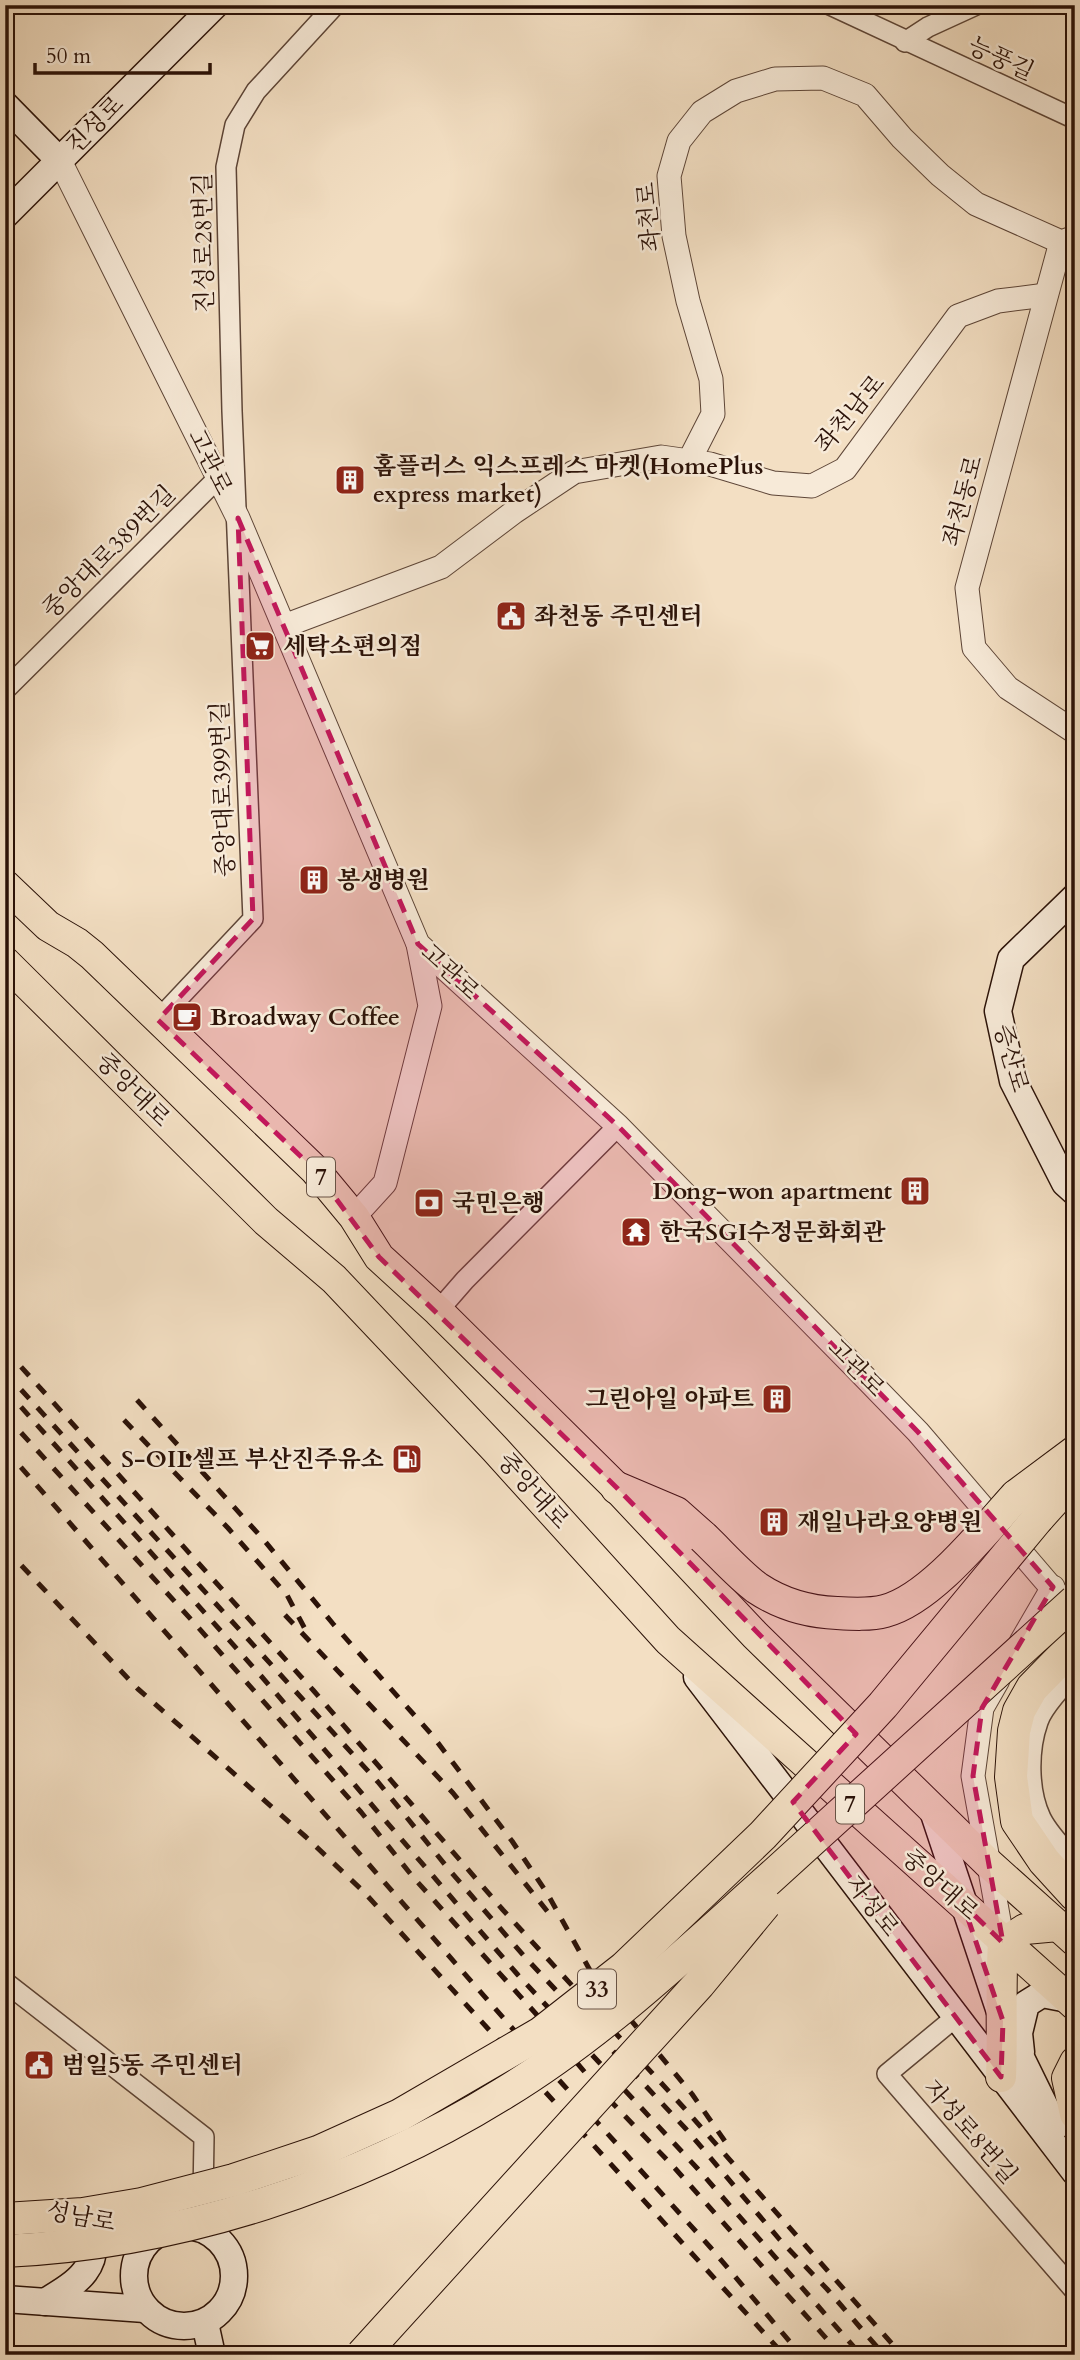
<svg xmlns="http://www.w3.org/2000/svg" width="1080" height="2360" font-family="Cardo,'Noto Serif KR',serif">
<style>
.lines{fill:none;stroke-linecap:round;stroke-linejoin:round}
.minor-casing{stroke:#5d4537;stroke-width:22}
.tertiary-casing{stroke:#5d4537;stroke-width:25}
.secondary-casing{stroke:#2b1208;stroke-width:29}
.primary-casing{stroke:#2b1208;stroke-width:32}
.trunk-casing{stroke:#2b1208;stroke-width:34}
.minor{stroke:#f7ead8;stroke-width:19}
.tertiary{stroke:#f7ead8;stroke-width:23}
.secondary{stroke:#f7ead8;stroke-width:26}
.primary{stroke:#f3dfc3;stroke-width:30}
.trunk{stroke:#f3dfc3;stroke-width:32}
.rail{stroke:#2b1208;stroke-width:5;stroke-dasharray:12 12;stroke-linecap:butt}
.trunk-bridge-casing{stroke:#2b1208;stroke-width:34;stroke-linecap:butt}
.trunk-bridge{stroke:#f3dfc3;stroke-width:32}
.marked{fill:#c2185b;fill-opacity:0.2;stroke:#c2185b;stroke-width:5;stroke-dasharray:14 9;stroke-linejoin:round}
.labels{text-anchor:middle;dominant-baseline:central;stroke-width:5;stroke-linejoin:round;paint-order:stroke}
.shield{fill:#f7ead8;stroke:#685346;stroke-width:2}
.shield-label{font-size:23px;font-weight:bold;fill:#2b1208}
.street-label{font-size:24px;fill:#2b1208;stroke:#f7ead8}
.poi-label{font-size:24px;font-weight:bold;fill:#2b1208;stroke:#f7ead8;text-anchor:start}
</style>
<rect width="100%" height="100%" fill="#f3dfc3"/>
<filter id="stains"><feTurbulence type="fractalNoise" baseFrequency=".00286" numOctaves="4"/><feColorMatrix values="0 0 0 0 .2 0 0 0 0 .09 0 0 0 0 .02 0 0 0 .5 -.17"/></filter>
<radialGradient id="worn" r=".72"><stop offset=".6" stop-color="#630" stop-opacity="0"/><stop offset="1" stop-color="#630" stop-opacity=".3"/></radialGradient>
<g class="lines">
<!-- minor casing -->
<g class="minor-casing">
<g id="minor">
<polyline points="830,5 1075,119"/>
<polyline points="905,42 928,27 976,5"/>
<polyline points="5,690 218,478"/>
<polyline points="158,1020 253,919 232,411 226,167 235,125 256,91 335,5"/>
<polyline points="438,1311 465,1280 618,1126"/>
<path d="M1075 1675C1064 1683 1042 1709 1038 1722 1028 1750 1028 1791 1041 1818 1049 1834 1063 1848 1075 1861"/>
<polyline points="5,1982 204,2137 203,2197"/>
<polyline points="957,2016 887,2074 1075,2291"/>
</g>
</g>
<!-- tertiary casing -->
<g class="tertiary-casing">
<g id="tertiary">
<polyline points="60,161 238,518 418,944 618,1126 851,1363 918,1432 1075,1615"/>
<polyline points="1061,242 967,588 974,648 1008,688 1075,732"/>
<polyline points="689,461 713,414 711,379 688,301 674,236 669,176 679,141 702,112 736,91 775,79 823,78 865,95 902,138 940,175 976,204 1061,242 1075,237"/>
<polyline points="284,626 441,567 514,512 574,472 661,457 710,464 773,483 812,486 845,469 958,316 998,301 1046,295"/>
<polyline points="354,1217 385,1183 430,1006 418,944"/>
<polyline points="1021,1642 1053,1587"/>
<polyline points="998,1680 982,1708 973,1776 1003,1943"/>
</g>
</g>
<!-- secondary casing -->
<g class="secondary-casing">
<g id="secondary">
<polyline points="5,105 60,161"/>
<polyline points="5,215 215,5"/>
<polyline points="1075,897 1011,959 998,1011 1013,1081 1065,1183 1075,1192"/>
<polyline points="697,1677 1075,2172"/>
<polyline points="932,1808 1003,2021 1055,2127"/>
<polyline points="1021,2052 1019,2033 1026,2004 1042,1994 1068,1999"/>
<circle cx="184" cy="2276" r="50"/>
<polyline points="5,2299 145,2309"/>
<path d="M45 2302C78 2282 102 2268 91 2225"/>
<polyline points="205,2323 212,2355"/>
</g>
</g>
<!-- primary casing -->
<g class="primary-casing">
<g id="primary">
<polyline points="5,885 48,926 77,943 92,955 315,1170 354,1217 379,1257 438,1311 617,1488 755,1635 988,1863 1075,1941"/>
<polyline points="5,962 266,1221 334,1279 495,1449 668,1640 1075,2005"/>
<polyline points="1075,2062 1067,2078 1075,2114"/>
<path d="M1001 2077C1003 2033 1000 1988 1003 1943L1025 1929 1058 1926"/>
</g>
</g>
<!-- trunk casing -->
<g class="trunk-casing">
<g id="trunk">
<polyline points="617,1488 676,1513 703,1537"/>
<polyline points="1016,1496 1075,1452"/>
<polyline points="1038,1518 1075,1477"/>
<polyline points="1075,1644 1032,1688 1019,1711 1014,1731 1011,1777 1017,1821 1044,1861 1075,1895"/>
</g>
</g>
<!-- minor -->
<use href="#minor" class="minor"/>
<!-- tertiary -->
<use href="#tertiary" class="tertiary"/>
<!-- secondary -->
<use href="#secondary" class="secondary"/>
<!-- primary -->
<use href="#primary" class="primary"/>
<!-- trunk -->
<use href="#trunk" class="trunk"/>
<!-- rail -->
<g class="rail">
<polyline points="5,1349 313,1690 503,1910 685,2109 902,2355"/>
<polyline points="5,1372 378,1782 451,1872 524,1956 686,2129 780,2240 827,2289 884,2355"/>
<polyline points="5,1389 262,1677 518,1975 697,2168 861,2355"/>
<polyline points="137,1400 263,1539 334,1625 432,1735 512,1841 547,1893 591,1972 692,2094 729,2147"/>
<polyline points="5,1415 197,1626 361,1812 413,1877 537,2015 598,2088 672,2165 841,2355"/>
<polyline points="124,1420 228,1528 287,1595 305,1629"/>
<polyline points="5,1449 520,2037 711,2248 801,2355"/>
<polyline points="5,1548 138,1689 306,1837 363,1891 784,2355"/>
<polyline points="285,1615 453,1793 551,1916"/>
</g>
<!-- trunk-bridge casing -->
<g class="trunk-bridge-casing">
<g id="trunk-bridge">
<path d="M703 1537C720 1553 738 1574 757 1588 781 1604 809 1612 837 1613 853 1614 870 1615 885 1611 931 1599 984 1531 1016 1496"/>
<polyline points="5,2219 83,2214 142,2204 234,2180 318,2152 400,2115 541,2033 624,1968 763,1835 883,1705 1038,1518"/>
<path d="M5 2251C179 2243 356 2185 504 2093 601 2034 685 1954 769 1879 871 1786 973 1694 1075 1601"/>
<polyline points="362,2355 699,1984 765,1904"/>
</g>
</g>
<!-- trunk-bridge -->
<use href="#trunk-bridge" class="trunk-bridge"/>
</g>
<!-- marked area -->
<path class="marked" d="M238 518 418 944 618 1126 918 1432 1053 1587 982 1708 973 1776 1003 1943 963 1904 1003 2021 1001 2077 793 1802 856 1734 617 1488 379 1257 315 1170 158 1020 253 919Z"/>
<!-- icons -->
<defs>
<g id="building-square" transform="scale(1.575)"><rect x="-9" y="-9" width="18" height="18" rx="4" fill="#8f2418" stroke="#f7ead8"/><path d="M-4-6H4V6H1V3H-1V6H-4ZM-2.5-4.3h1.7v1.8h-1.7ZM.8-4.3h1.7v1.8H.8ZM-2.5-1h1.7V.8h-1.7ZM.8-1h1.7V.8H.8Z" fill="#fff"/></g>
<g id="civic-square" transform="scale(1.575)"><rect x="-9" y="-9" width="18" height="18" rx="4" fill="#8f2418" stroke="#f7ead8"/><path d="M-.6-6.5H3V-4.5H.6V-3L4-1V1h2V6H-6V1h2V-1L-.6-3ZM-1.2 2.5V6h2.4V2.5Z" fill="#fff"/></g>
<g id="supermarket-square" transform="scale(1.575)"><rect x="-9" y="-9" width="18" height="18" rx="4" fill="#8f2418" stroke="#f7ead8"/><path d="M-6-5.5h2.5l.6 2H6L4.5 2H-2.5L-4.4-4H-6ZM-1.5 3.2a1.3 1.3 0 1 0 .1 0ZM3 3.2a1.3 1.3 0 1 0 .1 0Z" fill="#fff"/></g>
<g id="cafe-square" transform="scale(1.575)"><rect x="-9" y="-9" width="18" height="18" rx="4" fill="#8f2418" stroke="#f7ead8"/><path d="M-5.5-4.5H6V0H3Q3 3.5 0 3.5H-2.5Q-5.5 3.5-5.5 0ZM3-3.2v2h1.7v-2ZM-6 4.5H4V6H-6Z" fill="#fff"/></g>
<g id="bank-square" transform="scale(1.575)"><rect x="-9" y="-9" width="18" height="18" rx="4" fill="#8f2418" stroke="#f7ead8"/><path d="M-6-4H6V4H-6ZM0-2.3a2.3 2.3 0 1 0 0 4.6a2.3 2.3 0 1 0 0-4.6Z" fill="#fff"/></g>
<g id="temple-square" transform="scale(1.575)"><rect x="-9" y="-9" width="18" height="18" rx="4" fill="#8f2418" stroke="#f7ead8"/><path d="M0-6L5-2H3V0L6.5 2.5H4V6H1.5V3h-3V6H-4V2.5H-6.5L-3 0V-2H-5Z" fill="#fff"/></g>
<g id="fuel-square" transform="scale(1.575)"><rect x="-9" y="-9" width="18" height="18" rx="4" fill="#8f2418" stroke="#f7ead8"/><path d="M-5.5-6h7V0h2V4h1.3V-2.5L3-4.5l.8-.8L6-3V5H2.5V1h-1V6h-7ZM-4.2-4.7v3.2H.2V-4.7Z" fill="#fff"/></g>
</defs>
<g fill-rule="evenodd">
<use href="#building-square" x="350" y="480"/>
<use href="#civic-square" x="511" y="616"/>
<use href="#supermarket-square" x="260" y="646"/>
<use href="#building-square" x="314" y="880"/>
<use href="#cafe-square" x="187" y="1017"/>
<use href="#building-square" x="915" y="1191"/>
<use href="#bank-square" x="429" y="1203"/>
<use href="#temple-square" x="636" y="1232"/>
<use href="#building-square" x="777" y="1399"/>
<use href="#fuel-square" x="407" y="1459"/>
<use href="#building-square" x="774" y="1522"/>
<use href="#civic-square" x="39" y="2065"/>
</g>
<g class="labels">
<!-- shield labels -->
<g class="shield">
<rect x="307" y="1157.5" width="28" height="39" rx="5"/>
<rect x="836" y="1784.5" width="28" height="39" rx="5"/>
<rect x="578" y="1969.5" width="38" height="39" rx="5"/>
</g>
<g class="shield-label">
<text x="321" y="1177">7</text>
<text x="850" y="1804">7</text>
<text x="597" y="1989">33</text>
</g>
<!-- street labels -->
<g class="street-label">
<text transform="translate(1001 59) rotate(25)">능풍길</text>
<text transform="translate(95 125) rotate(-45)">진성로</text>
<text transform="translate(649 217) rotate(-95)">좌천로</text>
<text transform="translate(204 243) rotate(-91)">진성로28번길</text>
<text transform="translate(850 414) rotate(-50)">좌천남로</text>
<text transform="translate(210 462) rotate(64)">고관로</text>
<text transform="translate(963 501) rotate(-75)">좌천동로</text>
<text transform="translate(109 552) rotate(-45)">중앙대로389번길</text>
<text transform="translate(223 789) rotate(-92)">중앙대로399번길</text>
<text transform="translate(450 972) rotate(43)">고관로</text>
<text transform="translate(1011 1058) rotate(74)">증산로</text>
<text transform="translate(133 1090) rotate(45)">중앙대로</text>
<text transform="translate(856 1368) rotate(46)">고관로</text>
<text transform="translate(533 1491) rotate(48)">중앙대로</text>
<text transform="translate(940 1885) rotate(42)">중앙대로</text>
<text transform="translate(872 1906) rotate(52)">자성로</text>
<text transform="translate(970 2132) rotate(49)">자성로8번길</text>
<text transform="translate(81 2217) rotate(11)">성남로</text>
</g>
<!-- poi labels -->
<g class="poi-label">
<text x="373" y="466">홈플러스 익스프레스 마켓(HomePlus<tspan x="373" dy="28">express market)</tspan></text>
<text x="534" y="616">좌천동 주민센터</text>
<text x="283" y="646">세탁소편의점</text>
<text x="337" y="880">봉생병원</text>
<text x="210" y="1017">Broadway Coffee</text>
<text x="892" y="1191" text-anchor="end">Dong-won apartment</text>
<text x="452" y="1203">국민은행</text>
<text x="659" y="1232">한국SGI수정문화회관</text>
<text x="754" y="1399" text-anchor="end">그린아일 아파트</text>
<text x="384" y="1459" text-anchor="end">S-OIL셀프 부산진주유소</text>
<text x="797" y="1522">재일나라요양병원</text>
<text x="62" y="2065">범일5동 주민센터</text>
</g>
</g>
<!-- margin -->
<rect width="1080" height="2360" fill="none" stroke="#f3dfc3" stroke-width="28"/>
<rect x="7" y="7" width="1066" height="2346" fill="none" stroke="#2b1208" stroke-width="3.5"/>
<rect x="14" y="14" width="1052" height="2332" fill="none" stroke="#2b1208" stroke-width="2"/>
<!-- scale -->
<path d="M35 63v10h175v-10" fill="none" stroke="#2b1208" stroke-width="3.5"/>
<text x="46" y="63" font-size="21" fill="#2b1208" stroke="#f7ead8" stroke-width="5" paint-order="stroke">50 m</text>
<rect width="100%" height="100%" filter="url(#stains)"/>
<rect width="100%" height="100%" fill="url(#worn)"/>
</svg>
